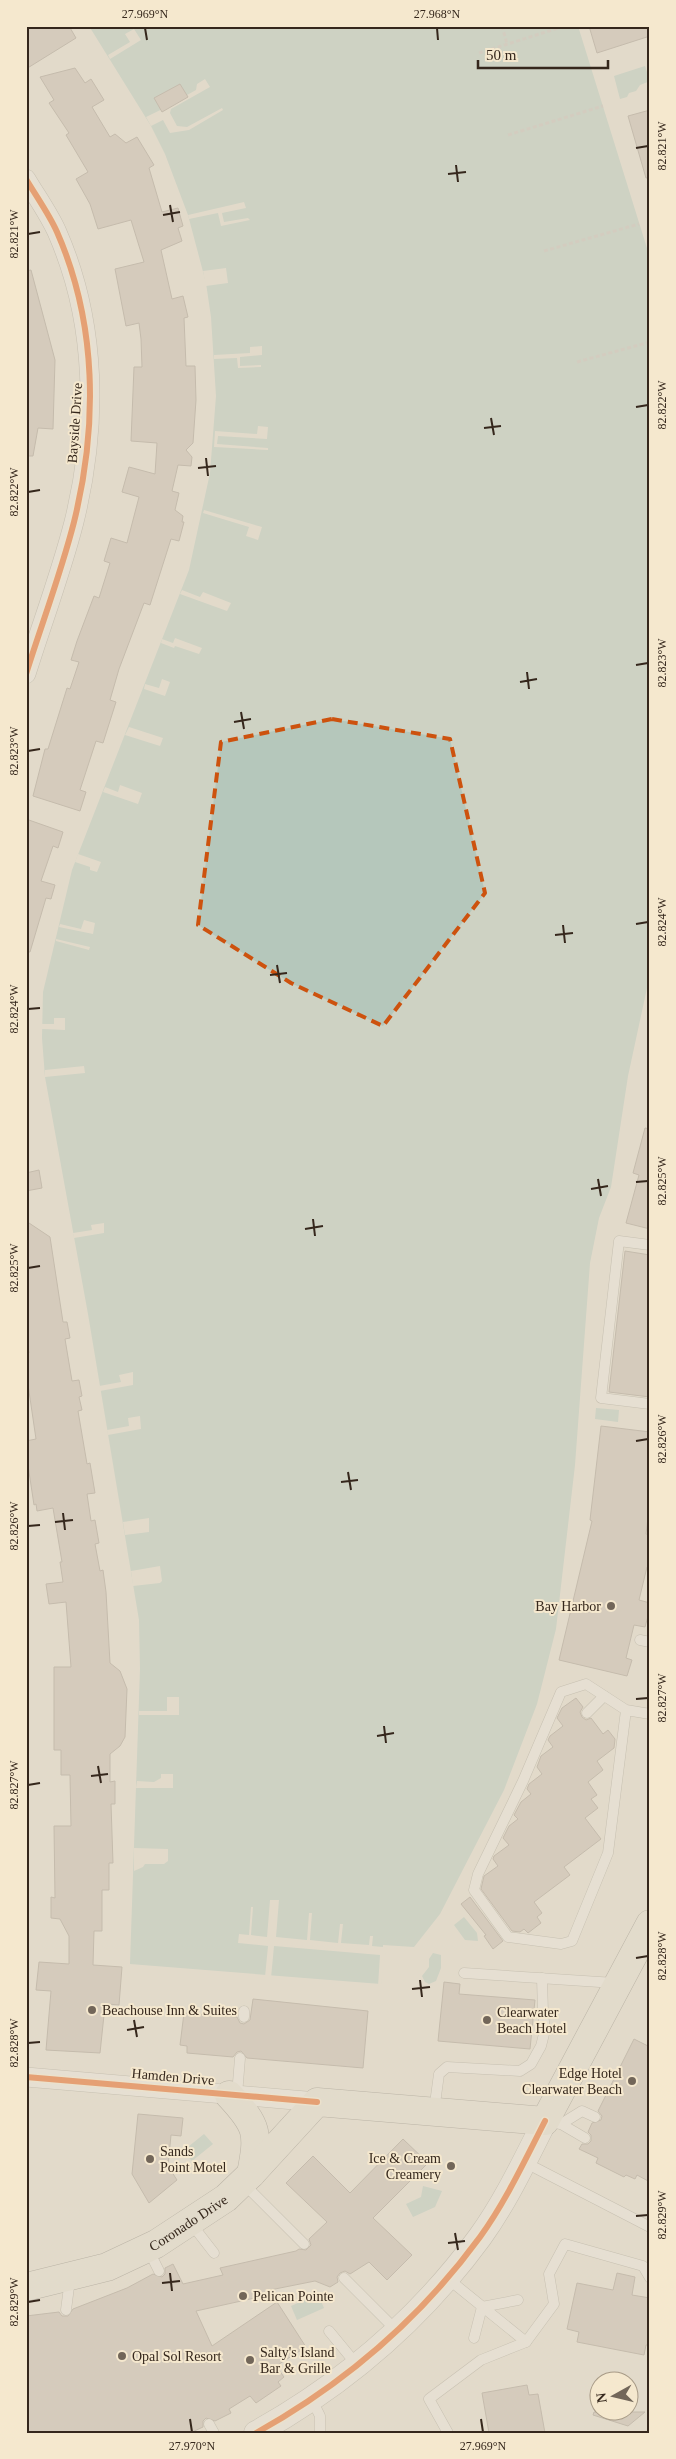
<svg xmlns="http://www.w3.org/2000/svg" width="676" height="2459" font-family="Georgia,serif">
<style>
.water{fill:#b5c7bb}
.pier{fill:#e2daca}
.building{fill:#c6b8ab;stroke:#a29689}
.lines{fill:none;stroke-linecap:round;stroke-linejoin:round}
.service-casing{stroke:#a79f93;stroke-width:11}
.minor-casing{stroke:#a79f93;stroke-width:20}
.tertiary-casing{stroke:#a79f93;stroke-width:25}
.primary-casing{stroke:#8c857a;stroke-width:29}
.path{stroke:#c2bbb2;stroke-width:3;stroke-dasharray:4 2.5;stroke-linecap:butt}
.service{stroke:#eae5db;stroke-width:10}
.minor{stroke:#eae5db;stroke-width:19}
.tertiary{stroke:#eae5db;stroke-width:24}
.primary{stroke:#e2dbcd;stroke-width:28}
.cycleway-casing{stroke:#f5e8ce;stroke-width:9}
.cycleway{stroke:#e8590c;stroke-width:6}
.marked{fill:none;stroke:#cd520e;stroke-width:4;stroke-dasharray:10 6;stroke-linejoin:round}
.ticks{fill:none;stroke:#35271c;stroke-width:2}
.poi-dot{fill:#726659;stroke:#f5e8ce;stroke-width:2}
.labels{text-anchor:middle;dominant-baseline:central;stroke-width:4;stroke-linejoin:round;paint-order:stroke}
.street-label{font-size:14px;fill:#35271c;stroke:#f5e8ce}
.poi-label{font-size:14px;fill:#35271c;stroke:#f5e8ce;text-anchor:start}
.neatline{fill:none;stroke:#35271c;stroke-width:2}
.ticks-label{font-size:12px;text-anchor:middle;fill:#35271c}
</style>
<rect width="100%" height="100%" fill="#e2daca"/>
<!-- water -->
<g class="water">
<polygon points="89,26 578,26 650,258 650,974 628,1076 611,1187 599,1218 590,1263 575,1465 556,1629 537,1704 504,1790 440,1914 414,1947 383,1945 381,1984 130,1964 140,1669 139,1620 88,1314 45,1077 42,1038 43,992 72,870 189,570 210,473 216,396 211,317 206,283 188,215 165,154 151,126"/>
<polygon points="645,66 650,81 640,85 636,91 629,93 627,97 620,99 614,76"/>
<polygon points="596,1408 619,1410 618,1422 595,1419"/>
<polygon points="464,1917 477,1933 478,1941 465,1940 454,1925"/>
<polygon points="433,1953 441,1955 441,1968 436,1981 429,1984 425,1982 422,1976 429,1967 429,1959"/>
<polygon points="204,2134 213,2144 192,2161 183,2151"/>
<polygon points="423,2186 442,2191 435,2207 413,2217 406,2204 421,2197"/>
<polygon points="318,2294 324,2308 297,2320 291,2306"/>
</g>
<!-- pier -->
<g class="pier">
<polygon points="134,29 141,40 110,59 108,55 130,42 125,34"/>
<polygon points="205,79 210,87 171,109 170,113 177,126 187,127 222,108 223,110 189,130 170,133 163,120 151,126 146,117 187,97 187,95 196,90 197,84"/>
<polygon points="244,202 246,208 222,213 224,222 248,218 250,220 221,226 218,213 189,219 188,215"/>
<polygon points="226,268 228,283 206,286 203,271"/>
<polygon points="262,346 262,355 240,357 240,366 261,365 261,367 238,368 237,358 214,359 214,355 250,353 250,347"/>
<polygon points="258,426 268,427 267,439 218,436 217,444 268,448 268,450 214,447 215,431 257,434"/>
<polygon points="204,510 262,527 258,540 246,536 249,527 203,513"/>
<polygon points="182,590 200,597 203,592 231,603 227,611 180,594"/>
<polygon points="175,638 202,648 199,654 175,646 174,648 161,643 162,639 173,643"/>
<polygon points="162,679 170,682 165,696 144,689 145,684 159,688"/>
<polygon points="129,727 163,738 160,746 125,735"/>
<polygon points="120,785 142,793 138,804 103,792 105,787 118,792"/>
<polygon points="78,854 101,862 97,872 90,870 90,867 75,862"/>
<polygon points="84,920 95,923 93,934 59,927 60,924 81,929"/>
<polygon points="56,939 90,947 89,950 56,941"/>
<polygon points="54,1018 65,1018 65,1030 42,1029 42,1024 54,1024"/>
<polygon points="84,1066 85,1073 45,1077 45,1070"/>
<polygon points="104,1223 104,1233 74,1238 73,1233 92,1230 91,1225"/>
<polygon points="133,1372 133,1385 100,1391 99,1386 121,1382 119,1375"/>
<polygon points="140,1416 141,1429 108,1435 107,1430 129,1426 128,1418"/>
<polygon points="149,1518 149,1532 125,1535 123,1522"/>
<polygon points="160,1566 162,1581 160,1583 133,1586 131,1571"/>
<polygon points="167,1697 179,1697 179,1715 139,1715 139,1711 167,1711"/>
<polygon points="161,1774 173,1774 173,1788 136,1788 137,1781 154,1782 161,1778"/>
<polygon points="134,1848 168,1849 168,1861 164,1864 145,1864 143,1867 134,1871"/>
<polygon points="270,1900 279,1900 276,1937 307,1940 309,1913 312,1913 310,1940 338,1943 340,1924 343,1924 341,1943 369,1945 370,1936 373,1936 372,1946 405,1949 386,1947 381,1986 378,1986 380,1955 274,1946 271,1978 265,1977 268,1946 238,1943 239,1934 249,1935 251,1907 253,1907 251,1935 267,1937"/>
</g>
<!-- building -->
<g class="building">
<polygon points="26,26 69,26 76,38 26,69"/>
<polygon points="589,26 650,26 650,36 597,53"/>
<polygon points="75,68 85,83 91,79 104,100 92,107 110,137 115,134 126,143 137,137 154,165 149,168 162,212 178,208 183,226 178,228 182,241 161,250 172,299 183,296 188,317 184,318 186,366 195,366 196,400 193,443 186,450 192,457 191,466 178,465 172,491 179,493 175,510 183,516 182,522 184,522 179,541 171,539 150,605 144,603 119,669 110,700 116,702 103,743 96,741 80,790 86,792 80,811 33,796 45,749 48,749 67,688 70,689 79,662 71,660 77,641 94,596 99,598 110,563 104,561 111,538 127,543 139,497 122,492 129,467 155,474 157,443 131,441 134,367 142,367 141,339 139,323 126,326 115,269 144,262 131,220 98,229 90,204 76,179 88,172 66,135 69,133 49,103 54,100 40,77"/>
<polygon points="180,84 188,97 162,112 154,98"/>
<polygon points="650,110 650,178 646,178 628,116"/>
<polygon points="31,270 55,360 53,429 38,428 33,456 26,456 26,271"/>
<polygon points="26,819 63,832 58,848 53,846 41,881 55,885 51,899 46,898 30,952 26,952"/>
<polygon points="645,1128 650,1129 650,1229 626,1223 639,1175 633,1173"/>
<polygon points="39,1170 42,1188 26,1191 26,1173"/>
<polygon points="26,1221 50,1237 63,1322 67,1322 70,1338 65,1339 72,1381 79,1380 82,1396 79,1397 82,1410 78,1411 87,1464 90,1463 95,1493 87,1494 91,1521 95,1520 99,1543 95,1544 100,1571 103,1570 106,1592 110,1663 120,1671 127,1689 125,1737 120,1746 110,1754 110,1782 115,1781 115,1804 111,1804 113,1863 109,1863 109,1890 102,1890 102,1931 94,1931 93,1965 122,1967 119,2005 108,2004 106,2016 104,2015 100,2053 46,2050 51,1991 36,1990 39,1962 69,1964 69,1936 60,1919 51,1918 51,1897 55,1898 54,1826 71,1826 70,1775 61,1775 61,1750 54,1750 54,1667 71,1667 66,1602 49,1604 46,1584 63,1582 60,1562 62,1562 53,1508 37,1511 36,1504 34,1505 26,1452 26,1441 36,1439 26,1371 26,1353 29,1353 26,1335"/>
<polygon points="625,1251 650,1255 650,1397 609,1392"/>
<polygon points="601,1426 650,1432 650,1501 646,1534 650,1535 650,1568 647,1567 639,1600 650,1603 650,1609 645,1627 634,1625 626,1658 632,1660 627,1676 559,1660 592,1521 590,1520"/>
<polygon points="576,1698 583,1707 580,1712 582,1717 586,1720 591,1718 603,1734 608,1730 615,1739 614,1748 597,1761 603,1770 588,1782 597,1795 591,1799 598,1808 585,1818 601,1839 564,1867 570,1875 534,1902 542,1913 537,1917 541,1923 528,1933 524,1929 520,1932 512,1931 481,1889 484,1876 498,1866 493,1859 494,1856 509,1845 503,1838 509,1826 518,1819 514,1815 521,1802 531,1794 527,1789 529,1784 542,1774 537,1767 541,1756 553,1747 548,1740 550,1736 563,1726 557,1718 562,1708"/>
<polygon points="470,1897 503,1941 493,1949 484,1936 486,1935 461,1904"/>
<polygon points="444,1982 460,1984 459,1994 535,2000 530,2049 438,2041"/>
<polygon points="253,1999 368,2011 363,2068 247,2058 241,2051 237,2052 233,2057 187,2053 187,2046 180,2045 184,2013 237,2017 240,2023 244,2024 250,2020"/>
<polygon points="634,2039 650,2047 650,2182 637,2175 635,2179 626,2175 624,2177 596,2163 598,2158 579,2149 582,2144 588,2144 591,2141 591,2135 588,2132 592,2123 601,2120 602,2116 598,2111"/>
<polygon points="138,2114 183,2118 181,2136 171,2135 168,2166 177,2180 149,2203 132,2174"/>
<polygon points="403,2139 428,2163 373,2218 412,2255 387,2280 369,2262 350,2274 345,2271 340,2273 337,2277 338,2282 330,2287 315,2281 270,2290 273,2294 196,2311 212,2346 277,2302 306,2347 276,2366 284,2377 278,2382 281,2386 256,2403 250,2396 229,2409 231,2413 215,2421 206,2418 203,2421 203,2427 190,2433 26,2433 26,2316 59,2312 62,2316 68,2316 73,2309 127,2288 153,2274 162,2277 165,2274 165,2268 173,2264 183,2284 223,2275 220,2268 296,2251 299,2249 306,2250 311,2245 309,2239 327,2222 286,2183 313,2156 350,2193"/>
<polygon points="617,2273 635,2277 632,2295 650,2298 650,2345 646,2345 644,2355 577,2342 579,2332 567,2329 577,2283 613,2290"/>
<polygon points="527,2385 529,2395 538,2394 545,2433 489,2433 482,2393"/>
<polygon points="594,2412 645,2412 628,2426 593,2415"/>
</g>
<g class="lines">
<!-- service casing -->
<g class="service-casing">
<g id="service">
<polyline points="650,1245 619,1241 601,1398 650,1404"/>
<polyline points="640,1640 650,1642"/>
<polyline points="626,1710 608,1853 572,1941 561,1944 508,1937 474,1890 478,1874 523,1781 561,1692 586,1684 626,1710 650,1714"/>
<polyline points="587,1713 604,1696"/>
<polyline points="464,1973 615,1983"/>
<polyline points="244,2017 244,2011"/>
<polyline points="237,2095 240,2058"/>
<polyline points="434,2111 439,2074 447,2067 520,2071 531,2064 541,2046 545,2030 543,2013 542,1978"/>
<polyline points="548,2122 561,2124 585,2138"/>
<polyline points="561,2124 582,2111 595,2117"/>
<polyline points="524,2162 650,2227"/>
<polyline points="243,2183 304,2244"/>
<polyline points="190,2222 214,2253"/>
<polyline points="148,2249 159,2271"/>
<polyline points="344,2278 397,2331"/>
<polyline points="447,2278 526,2342 554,2304 549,2274 565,2244 643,2266 650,2278"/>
<polyline points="66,2310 70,2279"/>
<polyline points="329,2331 357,2365"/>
<polyline points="474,2338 482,2307 518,2300"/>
<polyline points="311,2398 320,2416 320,2433"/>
<polyline points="209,2424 214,2433"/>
<polyline points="448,2433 429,2399 481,2360 526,2342"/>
</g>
</g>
<!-- minor casing -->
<g class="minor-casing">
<g id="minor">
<path d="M26 179C36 196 49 214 57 232 97 323 98 425 74 522 61 573 42 623 26 674"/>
<polyline points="26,2077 317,2102"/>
</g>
</g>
<!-- tertiary casing -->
<g class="tertiary-casing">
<path id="tertiary" d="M256 2433C344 2384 420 2319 480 2237 506 2201 525 2160 545 2121"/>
</g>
<!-- primary casing -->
<g class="primary-casing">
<g id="primary">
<path d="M229 2095C258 2126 259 2133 251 2174"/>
<path id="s1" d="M26 2287 107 2267 156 2244 226 2198 251 2174 317 2102 545 2121 650 1924"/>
</g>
</g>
<!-- path -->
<g class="path">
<polyline points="502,26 507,44"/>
<polyline points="479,53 565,26"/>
<polyline points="508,135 603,106"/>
<polyline points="544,251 639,224"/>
<polyline points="577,362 650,342"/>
</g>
<!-- service -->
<use href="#service" class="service"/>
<!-- minor -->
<use href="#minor" class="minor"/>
<!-- tertiary -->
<use href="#tertiary" class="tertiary"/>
<!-- primary -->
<use href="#primary" class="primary"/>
<!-- cycleway casing -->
<g class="cycleway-casing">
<g id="cycleway">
<path d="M26 179C36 196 49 214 57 232 97 323 98 425 74 522 61 573 42 623 26 674"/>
<polyline points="26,2077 317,2102"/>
<path d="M256 2433C344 2384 420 2319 480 2237 506 2201 525 2160 545 2121"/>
</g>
</g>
<!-- cycleway -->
<use href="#cycleway" class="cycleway"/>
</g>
<!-- marked area -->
<path d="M0 0H676V2459H0ZM332 719 450 739 485 893 383 1026 291 983 198 925 221 742Z" fill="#e2daca" fill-opacity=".55" fill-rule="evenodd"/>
<path class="marked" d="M332 719 450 739 485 893 383 1026 291 983 198 925 221 742Z"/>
<!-- ticks -->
<path class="ticks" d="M145 28 147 40M437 28 438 40M636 148 648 146M456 165 458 182M448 174 466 172M170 205 173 222M163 215 180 212M28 234 40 232M636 407 648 405M491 418 494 435M484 428 501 426M206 458 208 476M198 468 216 466M28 492 40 490M636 665 648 663M527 672 529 689M520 682 537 679M241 712 244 729M234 722 251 719M28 751 40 749M636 924 648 922M563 925 565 943M555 935 573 933M277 965 280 983M270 975 287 973M28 1009 40 1008M598 1179 601 1196M636 1182 648 1181M591 1189 608 1186M313 1219 315 1236M305 1229 323 1226M28 1268 40 1266M636 1441 648 1439M348 1472 351 1490M341 1482 358 1480M63 1513 65 1530M55 1522 73 1520M28 1526 40 1525M636 1699 648 1698M384 1726 386 1743M377 1736 394 1733M98 1766 101 1783M91 1776 108 1774M28 1785 40 1783M636 1958 648 1956M420 1980 422 1997M412 1989 430 1987M134 2020 137 2037M127 2030 144 2027M28 2043 40 2042M636 2216 648 2215M455 2233 458 2250M448 2243 465 2241M170 2273 172 2291M162 2283 180 2281M28 2302 40 2300M190 2419 192 2432M481 2419 483 2432"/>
<!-- markers -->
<g class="poi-dot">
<circle cx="611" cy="1606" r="5"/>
<circle cx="92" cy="2010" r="5"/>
<circle cx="487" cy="2020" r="5"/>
<circle cx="632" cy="2081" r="5"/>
<circle cx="150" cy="2159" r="5"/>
<circle cx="451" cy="2166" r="5"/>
<circle cx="243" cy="2296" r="5"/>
<circle cx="122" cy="2356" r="5"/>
<circle cx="250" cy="2360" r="5"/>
</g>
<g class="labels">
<!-- street labels -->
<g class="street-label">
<text transform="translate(75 423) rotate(-86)">Bayside Drive</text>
<text transform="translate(173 2077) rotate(5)">Hamden Drive</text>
<text stroke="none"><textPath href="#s1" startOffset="176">Coronado Drive</textPath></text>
</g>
<!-- poi labels -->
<g class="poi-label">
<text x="601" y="1606" text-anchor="end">Bay Harbor</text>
<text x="102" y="2010">Beachouse Inn &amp; Suites</text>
<text x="497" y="2012">Clearwater<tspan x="497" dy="16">Beach Hotel</tspan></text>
<text x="622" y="2073" text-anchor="end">Edge Hotel<tspan x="622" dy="16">Clearwater Beach</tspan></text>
<text x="160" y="2151">Sands<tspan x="160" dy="16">Point Motel</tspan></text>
<text x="441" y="2158" text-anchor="end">Ice &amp; Cream<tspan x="441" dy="16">Creamery</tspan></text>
<text x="253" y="2296">Pelican Pointe</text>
<text x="260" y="2352">Salty's Island<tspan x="260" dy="16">Bar &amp; Grille</tspan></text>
<text x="132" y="2356">Opal Sol Resort</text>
</g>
</g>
<!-- border -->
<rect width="676" height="2459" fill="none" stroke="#f5e8ce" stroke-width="55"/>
<!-- north arrow -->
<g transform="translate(614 2396) rotate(262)"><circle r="24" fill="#f5e8ce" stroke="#a89b87"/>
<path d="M0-4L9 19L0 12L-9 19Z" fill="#726659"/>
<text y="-8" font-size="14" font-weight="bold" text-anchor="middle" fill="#35271c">N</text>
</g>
<!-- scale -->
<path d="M478 60v8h130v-8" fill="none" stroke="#35271c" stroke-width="2.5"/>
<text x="486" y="60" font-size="15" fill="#35271c" stroke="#f5e8ce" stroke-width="4" paint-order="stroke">50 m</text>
<rect x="28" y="28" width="620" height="2404" class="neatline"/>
<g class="ticks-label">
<text x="145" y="18">27.969°N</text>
<text x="437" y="18">27.968°N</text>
<text transform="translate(662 146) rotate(-90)" y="4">82.821°W</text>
<text transform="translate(14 234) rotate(-90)" y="4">82.821°W</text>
<text transform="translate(662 405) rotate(-90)" y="4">82.822°W</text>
<text transform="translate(14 492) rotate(-90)" y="4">82.822°W</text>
<text transform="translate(662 663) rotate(-90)" y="4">82.823°W</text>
<text transform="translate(14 751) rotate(-90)" y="4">82.823°W</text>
<text transform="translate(662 922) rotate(-90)" y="4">82.824°W</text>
<text transform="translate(14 1009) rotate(-90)" y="4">82.824°W</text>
<text transform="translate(662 1181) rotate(-90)" y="4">82.825°W</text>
<text transform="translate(14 1268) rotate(-90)" y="4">82.825°W</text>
<text transform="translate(662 1439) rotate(-90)" y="4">82.826°W</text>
<text transform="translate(14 1526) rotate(-90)" y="4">82.826°W</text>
<text transform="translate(662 1698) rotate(-90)" y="4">82.827°W</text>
<text transform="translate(14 1785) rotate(-90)" y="4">82.827°W</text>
<text transform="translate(662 1956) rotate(-90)" y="4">82.828°W</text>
<text transform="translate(14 2043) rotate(-90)" y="4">82.828°W</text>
<text transform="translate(662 2215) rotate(-90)" y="4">82.829°W</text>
<text transform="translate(14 2302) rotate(-90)" y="4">82.829°W</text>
<text x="192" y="2450">27.970°N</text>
<text x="483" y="2450">27.969°N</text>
</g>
</svg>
